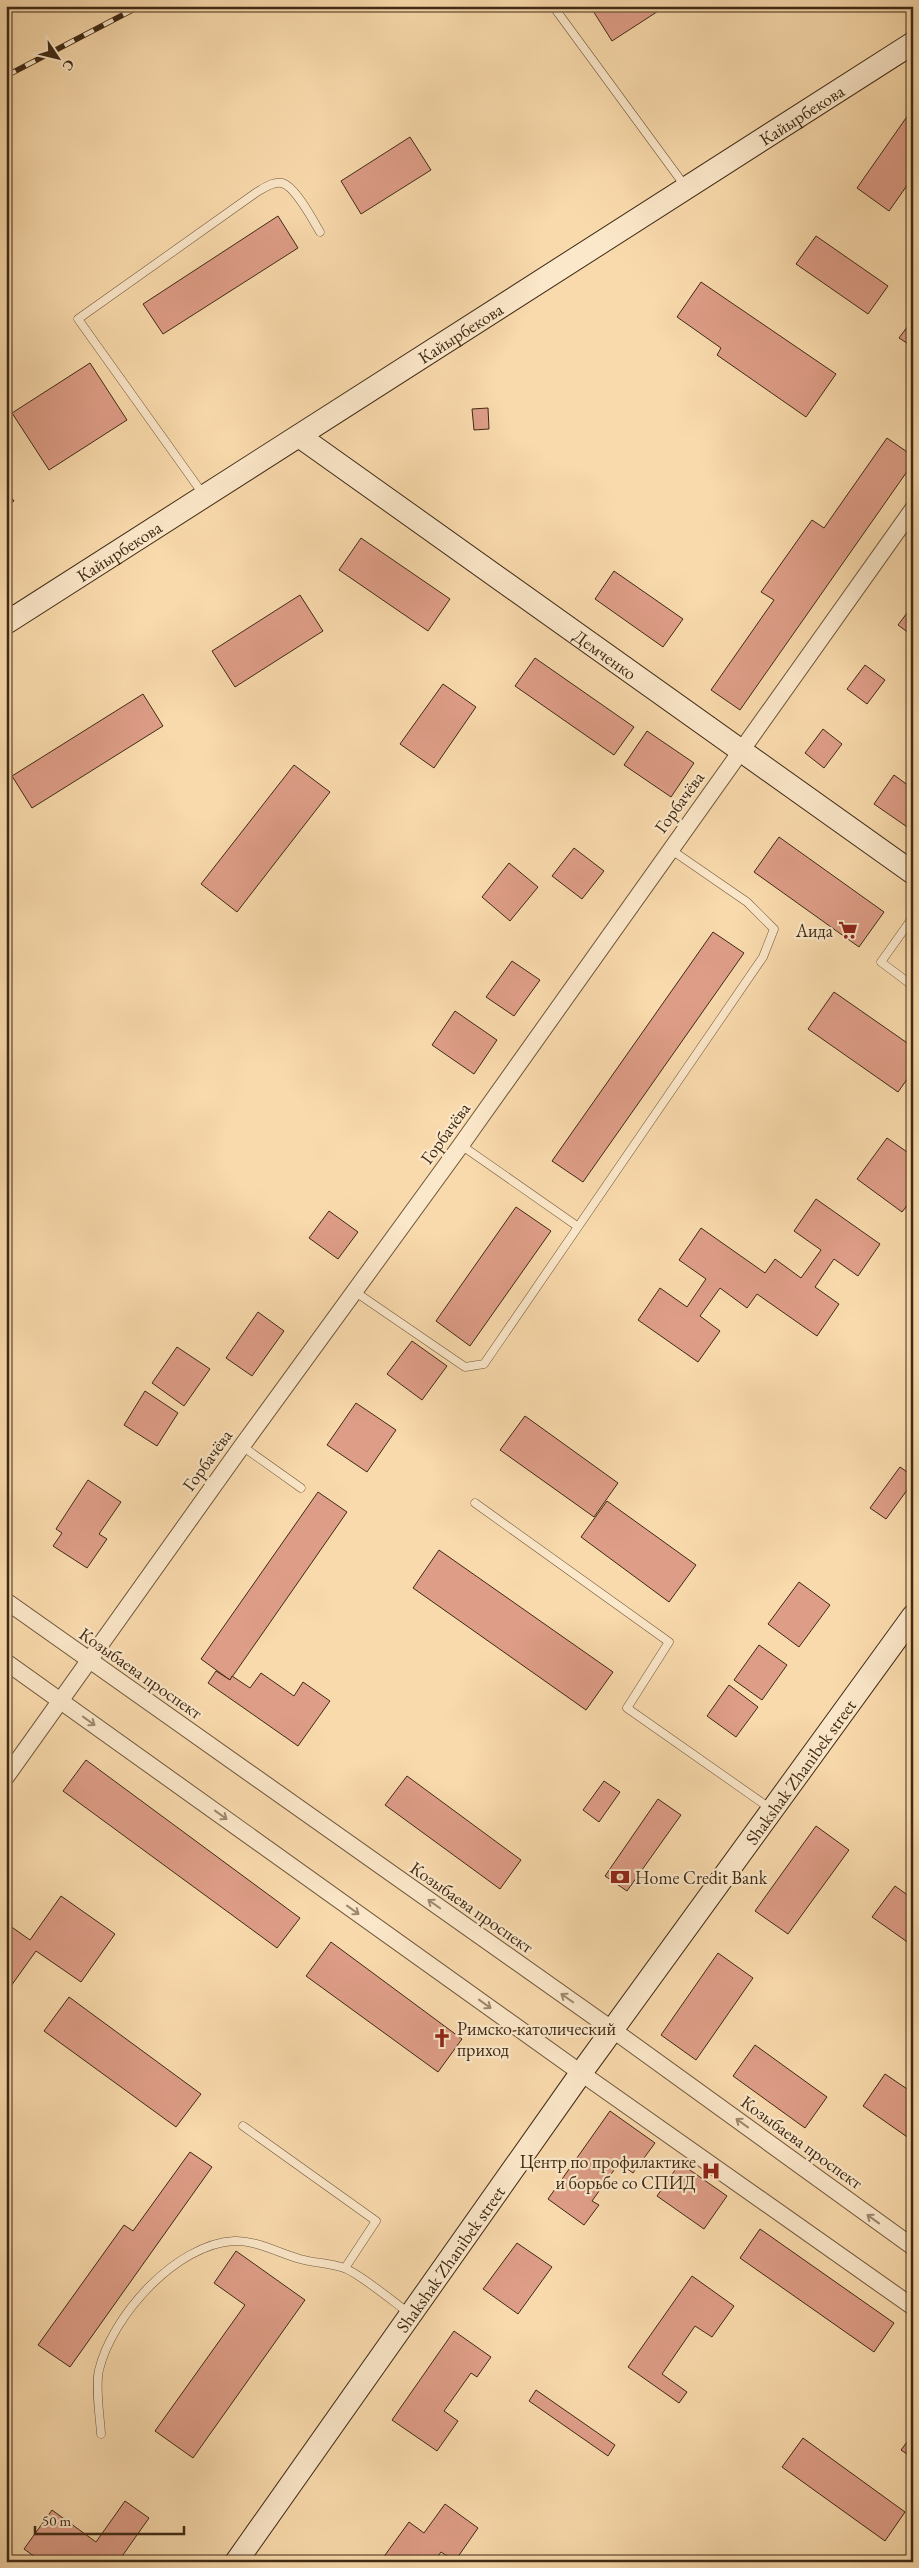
<svg xmlns="http://www.w3.org/2000/svg" width="919" height="2568" font-family="'EB Garamond',serif">
<style>
.building{fill:#de9d87;stroke:#3f2a15}
.lines{fill:none;stroke-linecap:round;stroke-linejoin:round}
.lane-casing{stroke:#6e563b;stroke-width:9}
.street-casing{stroke:#6e563b;stroke-width:18}
.secondary-casing{stroke:#3f2a15;stroke-width:24}
.lane{stroke:#fbe7c9;stroke-width:8}
.street{stroke:#fbe7c9;stroke-width:16}
.secondary{stroke:#fbe7c9;stroke-width:22}
.rail-casing{stroke:#3f2a15;stroke-width:5.5}
.rail{stroke:#fbe7c9;stroke-width:4;stroke-dasharray:11;stroke-linecap:butt}
.oneway{stroke:#9d886f}
.labels{text-anchor:middle;dominant-baseline:central;stroke-width:4.5;stroke-linejoin:round;paint-order:stroke}
.street-label{font-size:18px;fill:#3f2a15;stroke:#fbe7c9}
.poi-label{font-size:18px;fill:#3f2a15;stroke:#fbe7c9;text-anchor:end}
</style>
<rect width="100%" height="100%" fill="#f9daac"/>
<filter id="stains"><feTurbulence type="fractalNoise" baseFrequency=".004" numOctaves="4"/><feColorMatrix values="0 0 0 0 .2 0 0 0 0 .09 0 0 0 0 .02 0 0 0 .5 -.17"/></filter>
<radialGradient id="worn" r=".72"><stop offset=".6" stop-color="#630" stop-opacity="0"/><stop offset="1" stop-color="#630" stop-opacity=".3"/></radialGradient>
<!-- building -->
<g class="building">
<polygon points="590,6 666,6 612,41"/>
<polygon points="913,108 913,177 889,211 857,188"/>
<polygon points="410,137 431,170 361,214 341,181"/>
<polygon points="278,216 298,248 163,334 143,304"/>
<polygon points="816,236 888,286 868,314 796,264"/>
<polygon points="701,282 836,374 806,417 717,355 721,348 677,317"/>
<polygon points="913,319 913,347 899,338"/>
<polygon points="90,363 127,420 49,470 12,413"/>
<polygon points="488,408 489,429 474,430 472,409"/>
<polygon points="887,438 913,456 913,463 740,710 711,690 774,600 761,592 812,520 824,528"/>
<polygon points="6,490 14,501 6,506"/>
<polygon points="361,538 450,599 428,631 339,570"/>
<polygon points="614,571 683,619 663,647 595,599"/>
<polygon points="300,595 323,631 235,687 212,651"/>
<polygon points="913,605 913,636 898,625"/>
<polygon points="535,658 634,727 614,755 515,686"/>
<polygon points="865,665 885,680 867,704 847,689"/>
<polygon points="443,684 476,707 434,768 400,744"/>
<polygon points="143,694 163,726 32,808 12,776"/>
<polygon points="823,729 842,744 824,768 805,753"/>
<polygon points="647,731 694,763 671,797 624,765"/>
<polygon points="294,765 330,792 237,912 201,884"/>
<polygon points="894,775 913,789 913,831 874,804"/>
<polygon points="779,837 884,912 859,947 754,872"/>
<polygon points="574,848 604,871 582,899 552,876"/>
<polygon points="509,863 538,887 510,921 482,897"/>
<polygon points="713,932 744,953 583,1182 552,1161"/>
<polygon points="512,961 540,980 514,1016 486,997"/>
<polygon points="834,992 913,1047 913,1071 898,1092 808,1029"/>
<polygon points="455,1011 497,1040 474,1074 432,1045"/>
<polygon points="887,1138 913,1156 913,1198 902,1212 857,1179"/>
<polygon points="816,1199 880,1244 858,1276 834,1259 815,1287 839,1304 817,1336 757,1294 747,1308 720,1288 700,1316 720,1331 698,1362 638,1320 660,1288 687,1307 706,1279 679,1260 701,1228 765,1273 775,1259 801,1278 821,1250 794,1231"/>
<polygon points="516,1207 551,1231 470,1346 436,1321"/>
<polygon points="329,1211 358,1232 338,1259 309,1238"/>
<polygon points="258,1312 284,1331 252,1376 226,1358"/>
<polygon points="412,1341 447,1366 422,1400 387,1374"/>
<polygon points="177,1347 210,1369 184,1406 152,1383"/>
<polygon points="145,1391 178,1413 157,1446 124,1425"/>
<polygon points="356,1403 396,1430 367,1472 327,1445"/>
<polygon points="525,1416 618,1483 594,1517 500,1450"/>
<polygon points="900,1467 913,1476 913,1482 886,1519 870,1508"/>
<polygon points="88,1480 121,1502 99,1534 107,1539 87,1568 53,1546 62,1533 56,1529"/>
<polygon points="318,1492 347,1512 230,1680 201,1659"/>
<polygon points="607,1501 696,1565 669,1602 581,1537"/>
<polygon points="439,1550 613,1672 586,1710 413,1588"/>
<polygon points="799,1582 830,1605 799,1647 768,1624"/>
<polygon points="759,1645 787,1665 762,1700 734,1680"/>
<polygon points="216,1671 230,1680 232,1676 250,1688 261,1673 294,1696 303,1682 330,1701 298,1746 208,1683"/>
<polygon points="729,1685 758,1707 736,1737 707,1716"/>
<polygon points="86,1760 300,1918 277,1948 63,1791"/>
<polygon points="407,1776 521,1860 500,1889 385,1805"/>
<polygon points="604,1781 620,1792 599,1822 583,1810"/>
<polygon points="658,1799 681,1815 627,1891 605,1876"/>
<polygon points="816,1826 849,1850 788,1934 755,1911"/>
<polygon points="895,1886 913,1899 913,1946 872,1917"/>
<polygon points="61,1896 115,1934 81,1982 36,1951 6,1993 6,1923 30,1940"/>
<polygon points="331,1942 462,2039 438,2072 306,1976"/>
<polygon points="718,1953 753,1978 696,2060 661,2035"/>
<polygon points="69,1997 201,2094 176,2127 44,2031"/>
<polygon points="755,2045 827,2097 805,2128 733,2076"/>
<polygon points="885,2074 913,2093 913,2141 863,2106"/>
<polygon points="610,2111 655,2143 633,2173 619,2163 592,2201 599,2205 584,2225 548,2199"/>
<polygon points="190,2152 212,2167 70,2367 38,2345 124,2225 133,2231"/>
<polygon points="680,2163 727,2196 704,2229 657,2196"/>
<polygon points="760,2229 894,2323 874,2352 740,2258"/>
<polygon points="517,2243 552,2267 518,2314 483,2289"/>
<polygon points="236,2251 305,2300 193,2458 155,2431 245,2305 214,2283"/>
<polygon points="692,2276 734,2306 712,2337 695,2326 662,2374 687,2392 679,2403 628,2367"/>
<polygon points="454,2331 491,2357 477,2377 471,2373 444,2411 458,2421 437,2451 392,2420"/>
<polygon points="536,2390 615,2445 608,2456 529,2401"/>
<polygon points="913,2434 913,2458 901,2450"/>
<polygon points="803,2438 905,2512 885,2541 782,2467"/>
<polygon points="125,2501 149,2518 118,2562 42,2562 24,2549 52,2510 96,2542"/>
<polygon points="445,2504 478,2528 455,2561 441,2552 434,2562 380,2562 409,2522 424,2533"/>
</g>
<g class="lines">
<!-- lane casing -->
<g class="lane-casing">
<g id="lane">
<polyline points="553,6 685,186"/>
<path d="M203 494 78 319 257 192C264 188 273 181 282 183 295 186 313 220 320 232"/>
<polyline points="913,917 881,962 913,986"/>
<polyline points="461,1145 577,1226"/>
<polyline points="354,1291 465,1367 484,1364 763,957 774,929 747,902 670,849"/>
<polyline points="242,1446 301,1488"/>
<polyline points="475,1503 669,1642 627,1708 771,1809"/>
<polyline points="243,2126 376,2221 345,2268"/>
<path d="M101 2434C100 2416 95 2387 99 2370 112 2316 176 2244 234 2241 256 2240 279 2253 300 2259 314 2263 330 2263 344 2268 359 2273 395 2303 410 2314"/>
</g>
</g>
<!-- street casing -->
<g class="street-casing">
<g id="street">
<polyline points="6,1601 613,2030 913,2247"/>
<polyline points="6,1662 581,2073 913,2307"/>
<polyline points="6,1777 242,1446 461,1145 913,509"/>
</g>
</g>
<!-- secondary casing -->
<g class="secondary-casing">
<g id="secondary">
<path id="s1" d="M299 436 913 873"/>
<path id="s2" d="M6 623 913 43"/>
<path id="s3" d="M236 2562 581 2073 913 1616"/>
</g>
</g>
<!-- lane -->
<use href="#lane" class="lane"/>
<!-- street -->
<use href="#street" class="street"/>
<!-- secondary -->
<use href="#secondary" class="secondary"/>
<!-- rail casing -->
<g class="rail-casing">
<polyline id="rail" points="6,76 140,6"/>
</g>
<!-- rail -->
<use href="#rail" class="rail"/>
</g>
<!-- one-way arrows -->
<defs><path id="oneway-shaft" d="M-6 0H5M1.5-3L5.5 0L1.5 3" fill="none" stroke-width="1.6" stroke-linecap="round" stroke-linejoin="round" transform="scale(1.25)"/></defs>
<g class="oneway">
<use href="#oneway-shaft" transform="translate(89 1721) rotate(36)"/>
<use href="#oneway-shaft" transform="translate(221 1815) rotate(36)"/>
<use href="#oneway-shaft" transform="translate(434 1904) rotate(-145)"/>
<use href="#oneway-shaft" transform="translate(353 1910) rotate(36)"/>
<use href="#oneway-shaft" transform="translate(567 1998) rotate(-145)"/>
<use href="#oneway-shaft" transform="translate(485 2004) rotate(36)"/>
<use href="#oneway-shaft" transform="translate(742 2123) rotate(-144)"/>
<use href="#oneway-shaft" transform="translate(873 2219) rotate(-144)"/>
</g>
<!-- icons -->
<defs>
<g id="supermarket-bare" transform="scale(1.5)"><path d="M-6-5.5h2.5l.6 2H6L4.5 2H-2.5L-4.4-4H-6ZM-1.5 3.2a1.3 1.3 0 1 0 .1 0ZM3 3.2a1.3 1.3 0 1 0 .1 0Z" fill="#8f2418" stroke="#fbe7c9" stroke-width="2.5" paint-order="stroke"/></g>
<g id="bank-bare" transform="scale(1.5)"><path d="M-6-4H6V4H-6ZM0-2.3a2.3 2.3 0 1 0 0 4.6a2.3 2.3 0 1 0 0-4.6Z" fill="#8f2418" stroke="#fbe7c9" stroke-width="2.5" paint-order="stroke"/></g>
<g id="church-bare" transform="scale(1.5)"><path d="M-1.2-6h2.4v3.5h3.3v2.4h-3.3V6h-2.4V-.1h-3.3v-2.4h3.3Z" fill="#8f2418" stroke="#fbe7c9" stroke-width="2.5" paint-order="stroke"/></g>
<g id="hospital-bare" transform="scale(1.5)"><path d="M-5-5h3v3.5h4V-5h3V5h-3V1.5h-4V5h-3Z" fill="#8f2418" stroke="#fbe7c9" stroke-width="2.5" paint-order="stroke"/></g>
</defs>
<g fill-rule="evenodd">
<use href="#supermarket-bare" x="848" y="930"/>
<use href="#bank-bare" x="620" y="1877"/>
<use href="#church-bare" x="442" y="2038"/>
<use href="#hospital-bare" x="711" y="2171"/>
</g>
<g class="labels">
<!-- street labels -->
<g class="street-label">
<text stroke="none"><textPath href="#s2" startOffset="944">Кайырбекова</textPath></text>
<text stroke="none"><textPath href="#s2" startOffset="539">Кайырбекова</textPath></text>
<text stroke="none"><textPath href="#s2" startOffset="134">Кайырбекова</textPath></text>
<text stroke="none"><textPath href="#s1" startOffset="376">Демченко</textPath></text>
<text transform="translate(679 802) rotate(-54)">Горбачёва</text>
<text transform="translate(445 1133) rotate(-54)">Горбачёва</text>
<text transform="translate(207 1460) rotate(-54)">Горбачёва</text>
<text transform="translate(141 1673) rotate(35)">Козыбаева проспект</text>
<text stroke="none"><textPath href="#s3" startOffset="971">Shakshak Zhanibek street</textPath></text>
<text transform="translate(472 1907) rotate(35)">Козыбаева проспект</text>
<text transform="translate(802 2142) rotate(36)">Козыбаева проспект</text>
<text stroke="none"><textPath href="#s3" startOffset="371">Shakshak Zhanibek street</textPath></text>
</g>
<!-- poi labels -->
<g class="poi-label">
<text x="833" y="930">Аида</text>
<text x="635" y="1877" text-anchor="start">Home Credit Bank</text>
<text x="457" y="2028" text-anchor="start">Римско-католический<tspan x="457" dy="21">приход</tspan></text>
<text x="696" y="2161">Центр по профилактике<tspan x="696" dy="21">и борьбе со СПИД</tspan></text>
</g>
</g>
<!-- margin -->
<rect width="919" height="2568" fill="none" stroke="#f9daac" stroke-width="25"/>
<rect x="8" y="8" width="904" height="2553" fill="none" stroke="#3f2a15" stroke-width="2.5"/>
<rect x="12" y="12" width="894" height="2543" fill="none" stroke="#3f2a15"/>
<!-- north arrow -->
<g transform="translate(58 58) rotate(125)" stroke="#fbe7c9" stroke-width="4" paint-order="stroke">
<path d="M0-4L9 19L0 12L-9 19Z" fill="#3f2a15"/>
<text y="-8" font-size="14" font-weight="bold" text-anchor="middle" fill="#3f2a15">С</text>
</g>
<!-- scale -->
<path d="M35 2526v8h149v-8" fill="none" stroke="#3f2a15" stroke-width="2.5"/>
<text x="42" y="2526" font-size="15" fill="#3f2a15" stroke="#fbe7c9" stroke-width="4" paint-order="stroke">50 m</text>
<rect width="100%" height="100%" filter="url(#stains)"/>
<rect width="100%" height="100%" fill="url(#worn)"/>
</svg>
